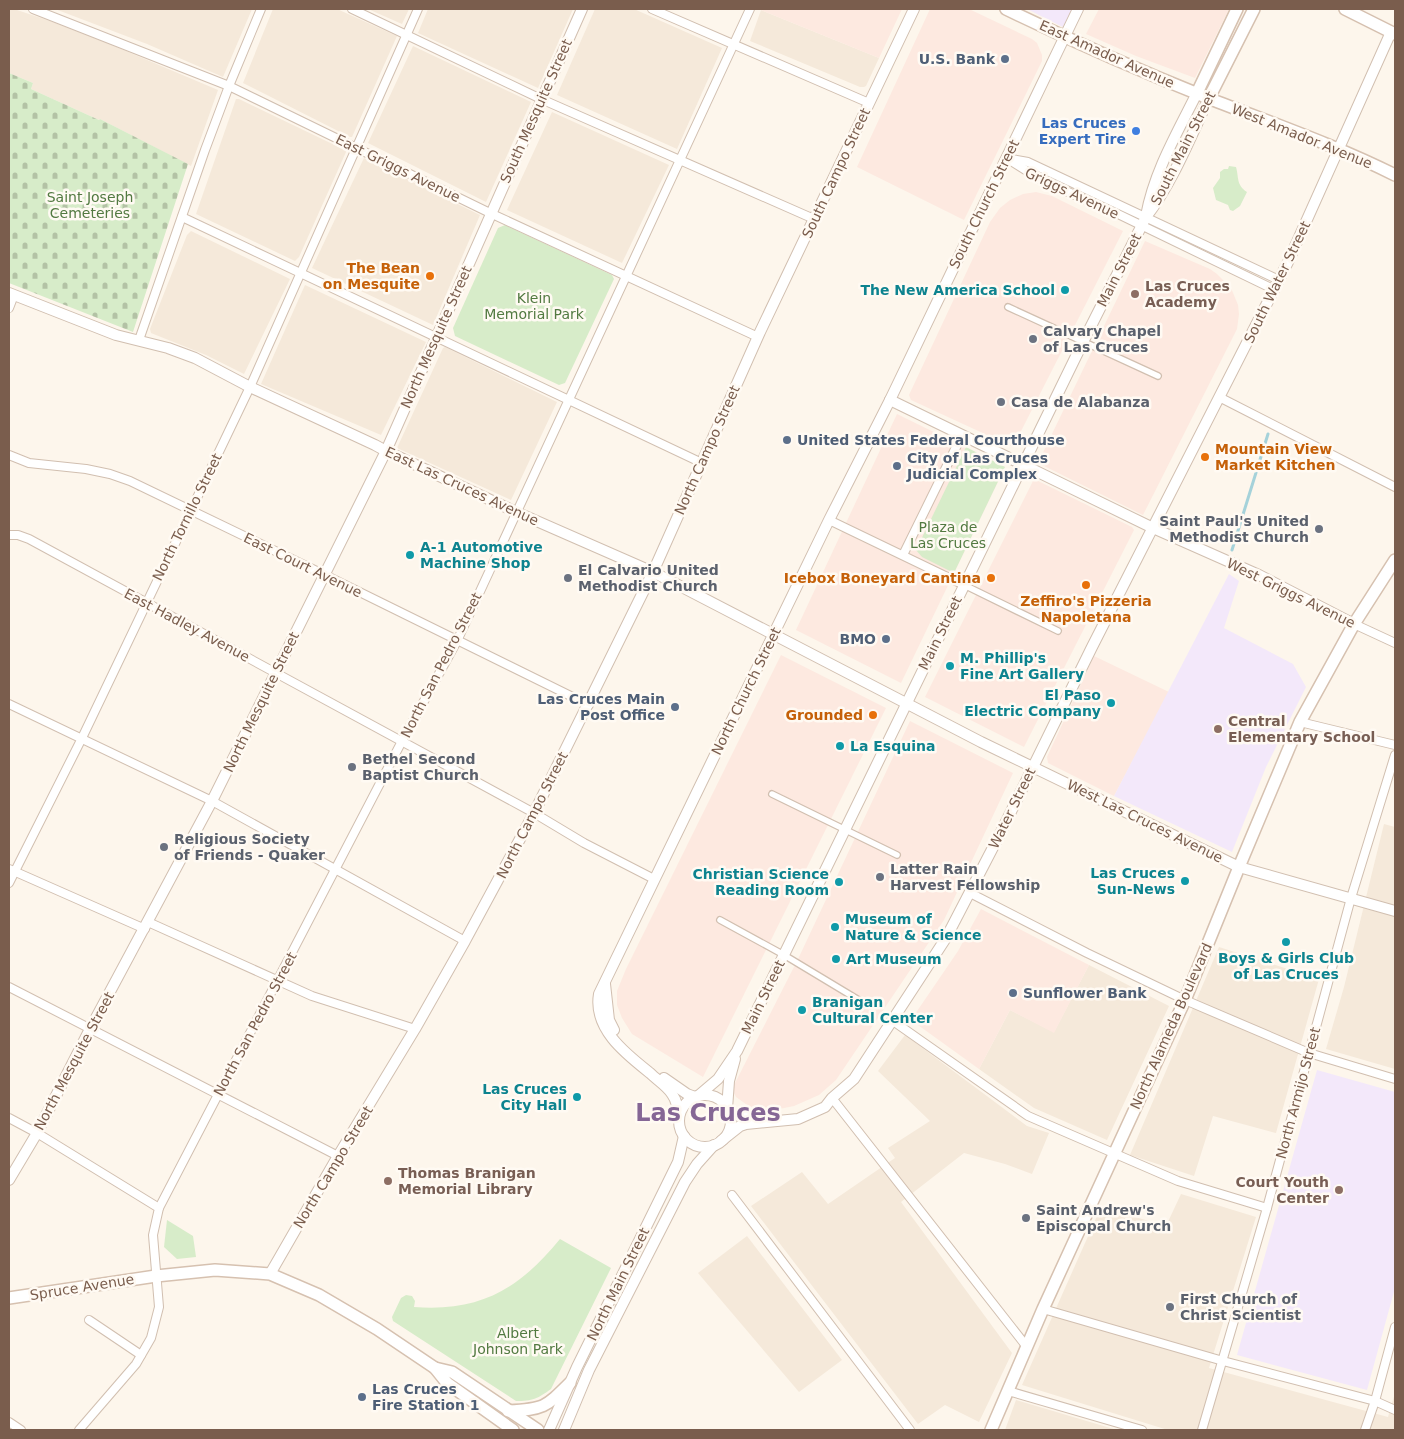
<svg xmlns="http://www.w3.org/2000/svg" width="1404" height="1439" font-family="'DejaVu Sans',sans-serif">
<style>
.residential{fill:#f5e9da}
.commercial{fill:#fde9e0}
.education{fill:#f3e8fa}
.green{fill:#d7ecc9}
.cemetery{fill:url(#cemetery-stones)}
.lines{fill:none;stroke-linecap:round;stroke-linejoin:round}
.stream{stroke:#a5d2da;stroke-width:3}
.pedestrian-casing{stroke:#d1bfb0;stroke-width:8}
.minor-casing{stroke:#d1bfb0;stroke-width:10}
.tertiary-casing{stroke:#d1bfb0;stroke-width:12}
.secondary-casing{stroke:#d6c1b0;stroke-width:14}
.pedestrian{stroke:#fff;stroke-width:5.5}
.minor{stroke:#fff;stroke-width:8}
.tertiary{stroke:#fff;stroke-width:10}
.secondary{stroke:#fff;stroke-width:11}
.service-dot{fill:#5c6f8a;stroke:#fffaf3;stroke-width:2}
.shop-dot{fill:#3f7fe0;stroke:#fffaf3;stroke-width:2}
.food-dot{fill:#e8710a;stroke:#fffaf3;stroke-width:2}
.culture-dot{fill:#0f9aa8;stroke:#fffaf3;stroke-width:2}
.education-dot{fill:#8d6e63;stroke:#fffaf3;stroke-width:2}
.worship-dot{fill:#6b7280;stroke:#fffaf3;stroke-width:2}
.labels{text-anchor:middle;dominant-baseline:central;stroke-width:5;stroke-linejoin:round;paint-order:stroke}
.street-label{font-size:14px;fill:#7a5d4d;stroke:#fffaf3}
.service-label{font-size:14px;font-weight:bold;fill:#4e5e75;stroke:#fffaf3;text-anchor:start}
.shop-label{font-size:14px;font-weight:bold;fill:#366cbe;stroke:#fffaf3;text-anchor:end}
.park-label{font-size:14px;fill:#527a41;stroke:#fffaf3}
.food-label{font-size:14px;font-weight:bold;fill:#c56008;stroke:#fffaf3;text-anchor:end}
.education-label{font-size:14px;font-weight:bold;fill:#785e54;stroke:#fffaf3;text-anchor:start}
.culture-label{font-size:14px;font-weight:bold;fill:#0d838f;stroke:#fffaf3;text-anchor:start}
.worship-label{font-size:14px;font-weight:bold;fill:#5b616d;stroke:#fffaf3;text-anchor:start}
.town-label{font-size:24px;font-weight:bold;fill:#856695;stroke:#fffaf3}
</style>
<defs>
<pattern id="cemetery-stones" width="16" height="16" patternUnits="userSpaceOnUse" patternTransform="scale(1.25)"><rect width="16" height="16" fill="#d7ecc9"/><path d="M2 7V4a2 2 0 0 1 4 0v3zM10 15v-3a2 2 0 0 1 4 0v3z" fill="#b3c2a5"/></pattern>
</defs>
<rect width="100%" height="100%" fill="#fdf6ec"/>
<!-- residential -->
<g class="residential">
<polygon points="9,9 14,9 50,21 107,43 218,90 191,166 100,119 99,120 31,89 33,83 9,73"/>
<polygon points="55,9 252,9 223,77 147,44"/>
<polygon points="273,9 337,9 397,36 352,137 350,137 243,83"/>
<polygon points="368,9 409,9 402,24"/>
<polygon points="428,9 573,9 538,88 418,33"/>
<polygon points="595,9 634,9 722,48 677,149 557,95"/>
<polygon points="761,10 879,58 866,86 864,87 860,87 750,41"/>
<polygon points="413,46 531,102 486,202 368,143"/>
<polygon points="236,99 239,99 345,150 346,152 299,257 295,261 196,214"/>
<polygon points="552,112 669,165 622,263 507,210"/>
<polygon points="364,158 480,215 433,325 312,268"/>
<polygon points="191,231 290,279 244,374 206,355 151,333 150,329 187,235"/>
<polygon points="305,285 426,342 381,435 261,384"/>
<polygon points="445,347 557,402 511,500 397,448 443,348"/>
<polygon points="1384,824 1395,827 1395,1069 1326,1049 1344,987"/>
<polygon points="1219,947 1319,979 1276,1133 1213,1116 1194,1176 1130,1155"/>
<polygon points="1089,965 1169,1006 1107,1140 1034,1108 979,1069 1010,1010 1054,1032"/>
<polygon points="905,1035 1027,1126 1049,1133 1032,1174 1005,1164 964,1153 901,1202 1012,1353 979,1422 945,1405 918,1424 751,1206 802,1172 828,1204 895,1158 888,1148 930,1121 878,1071"/>
<polygon points="1181,1194 1256,1217 1209,1368 1388,1417 1395,1393 1395,1430 1168,1430 1022,1385 1101,1207 1166,1226"/>
<polygon points="747,1236 842,1360 799,1392 698,1273"/>
<polygon points="1016,1400 1117,1430 1005,1430"/>
</g>
<!-- commercial -->
<g class="commercial">
<polygon points="762,9 902,9 879,58 761,10"/>
<polygon points="930,9 969,9 1032,39 1037,43 1042,55 1042,61 964,220 857,167"/>
<polygon points="1099,9 1229,9 1195,78 1136,56 1086,34"/>
<polygon points="1036,192 1052,196 1123,231 1013,447 911,400 909,395 990,222 1000,208 1010,200 1023,194"/>
<polygon points="1145,241 1210,269 1217,274 1231,288 1238,305 1239,314 1237,329 1143,515 1038,463"/>
<polygon points="897,414 1005,467 901,683 796,630"/>
<polygon points="1034,479 1132,527 1134,530 1024,747 925,697"/>
<polygon points="781,655 886,708 703,1077 632,1034 622,1018 617,1005 617,991 626,969"/>
<polygon points="1094,656 1169,692 1114,796 1048,763 1047,757"/>
<polygon points="910,721 1013,773 944,920 836,1080 819,1095 794,1106 779,1109 760,1109 750,1107 736,1097 732,1089 799,957"/>
<polygon points="981,909 1089,965 1054,1033 1010,1010 979,1069 911,1020 958,951"/>
</g>
<!-- education -->
<g class="education">
<polygon points="1027,9 1072,9 1063,27"/>
<polygon points="1229,574 1239,581 1224,628 1293,664 1306,687 1266,767 1232,852 1114,796"/>
<polygon points="1317,1070 1395,1092 1395,1288 1367,1390 1237,1355"/>
</g>
<!-- green -->
<g class="green">
<path d="M1229 166 1236 167C1239 177 1236 185 1247 192L1240 206 1233 211 1230 210 1228 205 1216 200 1213 188 1220 178V172L1224 169H1228Z"/>
<polygon points="505,225 612,275 614,279 565,383 559,385 455,336 453,328 498,228"/>
<polygon points="966,447 1005,467 954,573 922,557 916,550"/>
<polygon points="167,1220 193,1236 196,1257 177,1259 164,1247"/>
<path d="M560 1239 611 1268 551 1389C537 1399 533 1401 516 1401L393 1321 392 1317 401 1298 406 1295 412 1296 415 1301 414 1307C481 1312 519 1289 560 1239Z"/>
</g>
<!-- cemetery -->
<polygon class="cemetery" points="9,73 33,83 31,89 99,120 100,119 188,164 133,332 9,283"/>
<g class="lines">
<!-- stream -->
<polyline class="stream" points="1232,550 1268,434"/>
<!-- pedestrian casing -->
<g class="pedestrian-casing">
<g id="pedestrian">
<polyline points="1008,307 1158,376"/>
<polyline points="964,585 1058,631"/>
<polyline points="772,794 897,855"/>
<polyline points="720,920 784,955 867,1005"/>
</g>
</g>
<!-- minor casing -->
<g class="minor-casing">
<g id="minor">
<polyline points="33,9 229,86 490,213 758,337"/>
<polyline points="352,9 541,99 814,219"/>
<polyline points="652,9 869,103"/>
<polyline points="1006,158 1028,162 1279,280"/>
<polyline points="1008,159 1043,181 1118,214 1275,290"/>
<polyline points="182,217 702,463"/>
<polyline points="9,308 14,295"/>
<polyline points="139,340 205,150 229,86 261,9"/>
<polyline points="1219,397 1395,487"/>
<polyline points="9,455 29,463 86,469 110,474 130,481 325,575 589,705"/>
<polyline points="829,520 964,585"/>
<polyline points="9,535 18,535 29,539 534,813 584,843 654,879"/>
<polyline points="903,555 962,435"/>
<polyline points="1354,624 1395,643"/>
<polyline points="9,704 212,801 465,941"/>
<polyline points="1300,722 1395,745"/>
<polyline points="9,869 145,929"/>
<polyline points="9,883 82,738 250,387 418,9"/>
<polyline points="970,893 1087,953 1185,1000 1309,1053 1395,1079"/>
<polyline points="148,922 312,996 415,1029"/>
<polyline points="9,987 338,1156"/>
<polyline points="893,1021 1028,1116 1178,1181 1267,1208"/>
<polyline points="832,1098 1027,1347"/>
<polyline points="9,1118 37,1133 159,1208 153,1235 159,1307 151,1338 136,1364 79,1430"/>
<polyline points="732,1195 910,1430"/>
<polyline points="159,1208 402,741 457,641 750,9"/>
<polyline points="1043,1309 1223,1361 1375,1401 1395,1410"/>
<polyline points="89,1320 141,1355"/>
<polyline points="1008,1391 1142,1430"/>
<polyline points="9,1422 21,1430"/>
<polyline points="1202,1430 1267,1208 1351,898 1395,755"/>
<polyline points="1365,1430 1375,1401 1395,1327"/>
</g>
</g>
<!-- tertiary casing -->
<g class="tertiary-casing">
<g id="tertiary">
<path d="M1146 216C1154 172 1177 133 1197 93"/>
<polyline points="9,293 116,335 168,348 195,358 250,387 375,445 386,451 516,512 653,572 981,742 1239,867 1395,911"/>
<polyline points="890,400 1153,528 1259,575 1354,624"/>
<polyline points="605,984 609,1020 614,1030"/>
<polyline points="664,1078 687,1094 695,1097"/>
<circle cx="705" cy="1121" r="26"/>
<path d="M698 1096 718 1079 737 1051 1083 342 1146 217C1173 182 1190 138 1209 98"/>
<polyline points="727,1109 729,1081 735,1059"/>
<polyline points="730,1114 746,1117 758,1117"/>
<path d="M679 1116C678 1108 677 1101 672 1094 667 1086 657 1080 650 1073 626 1054 593 1029 599 994L829 520 890 400 1078 9"/>
<polyline points="721,1141 740,1126 746,1124 798,1119 825,1107 832,1098 854,1079 946,938 1001,832 1092,647 1288,262 1391,32"/>
<polyline points="9,1180 37,1133 90,1029 212,801 386,451 582,9"/>
<polyline points="270,1274 338,1156 415,1029 465,941 534,813 653,572 760,332 914,9"/>
<polyline points="549,1430 577,1367 678,1162 684,1136"/>
<polyline points="564,1430 589,1370 685,1182 697,1164 714,1145"/>
</g>
</g>
<!-- secondary casing -->
<g class="secondary-casing">
<g id="secondary">
<path d="M1006 9C1072 41 1140 71 1208 98 1271 123 1335 145 1395 175"/>
<polyline points="1345,9 1395,34"/>
<polyline points="1197,93 1237,9"/>
<polyline points="1209,98 1254,9"/>
<polyline points="9,1298 156,1276 215,1270 270,1274 319,1295 377,1329 435,1368 447,1383 513,1430"/>
<polyline points="435,1368 452,1372 538,1430"/>
<path d="M508 1411C544 1409 545 1408 570 1383"/>
<polyline points="991,1430 1043,1309 1185,1000 1239,867 1300,722 1354,624 1395,560"/>
</g>
</g>
<!-- pedestrian -->
<use href="#pedestrian" class="pedestrian"/>
<!-- minor -->
<use href="#minor" class="minor"/>
<!-- tertiary -->
<use href="#tertiary" class="tertiary"/>
<!-- secondary -->
<use href="#secondary" class="secondary"/>
</g>
<!-- markers -->
<g class="service-dot">
<circle cx="1005" cy="59" r="5"/>
<circle cx="787" cy="440" r="5"/>
<circle cx="897" cy="466" r="5"/>
<circle cx="886" cy="639" r="5"/>
<circle cx="675" cy="707" r="5"/>
<circle cx="1013" cy="993" r="5"/>
<circle cx="362" cy="1397" r="5"/>
</g>
<circle class="shop-dot" cx="1136" cy="131" r="5"/>
<g class="food-dot">
<circle cx="430" cy="276" r="5"/>
<circle cx="1205" cy="457" r="5"/>
<circle cx="991" cy="578" r="5"/>
<circle cx="1086" cy="585" r="5"/>
<circle cx="873" cy="715" r="5"/>
</g>
<g class="culture-dot">
<circle cx="1065" cy="290" r="5"/>
<circle cx="410" cy="555" r="5"/>
<circle cx="950" cy="666" r="5"/>
<circle cx="1111" cy="703" r="5"/>
<circle cx="840" cy="746" r="5"/>
<circle cx="1185" cy="881" r="5"/>
<circle cx="839" cy="882" r="5"/>
<circle cx="835" cy="927" r="5"/>
<circle cx="1286" cy="942" r="5"/>
<circle cx="836" cy="959" r="5"/>
<circle cx="802" cy="1010" r="5"/>
<circle cx="577" cy="1097" r="5"/>
</g>
<g class="education-dot">
<circle cx="1135" cy="294" r="5"/>
<circle cx="1218" cy="729" r="5"/>
<circle cx="388" cy="1181" r="5"/>
<circle cx="1339" cy="1190" r="5"/>
</g>
<g class="worship-dot">
<circle cx="1033" cy="339" r="5"/>
<circle cx="1001" cy="402" r="5"/>
<circle cx="1319" cy="529" r="5"/>
<circle cx="568" cy="578" r="5"/>
<circle cx="352" cy="767" r="5"/>
<circle cx="164" cy="847" r="5"/>
<circle cx="880" cy="877" r="5"/>
<circle cx="1026" cy="1218" r="5"/>
<circle cx="1170" cy="1307" r="5"/>
</g>
<g class="labels">
<!-- street labels -->
<g class="street-label">
<text transform="translate(1107 54) rotate(24)">East Amador Avenue</text>
<text transform="translate(536 111) rotate(-66)">South Mesquite Street</text>
<text transform="translate(1302 136) rotate(22)">West Amador Avenue</text>
<text transform="translate(1183 148) rotate(-63)">South Main Street</text>
<text transform="translate(398 168) rotate(26)">East Griggs Avenue</text>
<text transform="translate(836 173) rotate(-65)">South Campo Street</text>
<text transform="translate(1072 193) rotate(25)">Griggs Avenue</text>
<text transform="translate(984 204) rotate(-64)">South Church Street</text>
<text transform="translate(1119 270) rotate(-63)">Main Street</text>
<text transform="translate(1277 282) rotate(-64)">South Water Street</text>
<text transform="translate(436 337) rotate(-66)">North Mesquite Street</text>
<text transform="translate(707 450) rotate(-66)">North Campo Street</text>
<text transform="translate(462 486) rotate(25)">East Las Cruces Avenue</text>
<text transform="translate(187 517) rotate(-64)">North Tornillo Street</text>
<text transform="translate(303 565) rotate(26)">East Court Avenue</text>
<text transform="translate(1291 593) rotate(26)">West Griggs Avenue</text>
<text transform="translate(187 625) rotate(28)">East Hadley Avenue</text>
<text transform="translate(940 633) rotate(-64)">Main Street</text>
<text transform="translate(441 665) rotate(-63)">North San Pedro Street</text>
<text transform="translate(746 691) rotate(-64)">North Church Street</text>
<text transform="translate(261 702) rotate(-64)">North Mesquite Street</text>
<text transform="translate(1012 808) rotate(-64)">Water Street</text>
<text transform="translate(532 815) rotate(-63)">North Campo Street</text>
<text transform="translate(1145 821) rotate(26)">West Las Cruces Avenue</text>
<text transform="translate(763 997) rotate(-64)">Main Street</text>
<text transform="translate(255 1024) rotate(-62)">North San Pedro Street</text>
<text transform="translate(1171 1026) rotate(-66)">North Alameda Boulevard</text>
<text transform="translate(74 1061) rotate(-62)">North Mesquite Street</text>
<text transform="translate(1298 1093) rotate(-75)">North Armijo Street</text>
<text transform="translate(333 1167) rotate(-59)">North Campo Street</text>
<text transform="translate(618 1284) rotate(-64)">North Main Street</text>
<text transform="translate(82 1287) rotate(-9)">Spruce Avenue</text>
</g>
<!-- service labels -->
<g class="service-label">
<text x="995" y="59" text-anchor="end">U.S. Bank</text>
<text x="797" y="440">United States Federal Courthouse</text>
<text x="907" y="458">City of Las Cruces<tspan x="907" dy="16">Judicial Complex</tspan></text>
<text x="876" y="639" text-anchor="end">BMO</text>
<text x="665" y="699" text-anchor="end">Las Cruces Main<tspan x="665" dy="16">Post Office</tspan></text>
<text x="1023" y="993">Sunflower Bank</text>
<text x="372" y="1389">Las Cruces<tspan x="372" dy="16">Fire Station 1</tspan></text>
</g>
<!-- shop labels -->
<g class="shop-label">
<text x="1126" y="123">Las Cruces<tspan x="1126" dy="16">Expert Tire</tspan></text>
</g>
<!-- park labels -->
<g class="park-label">
<text x="90" y="197">Saint Joseph<tspan x="90" dy="16">Cemeteries</tspan></text>
<text x="534" y="298">Klein<tspan x="534" dy="16">Memorial Park</tspan></text>
<text x="948" y="527">Plaza de<tspan x="948" dy="16">Las Cruces</tspan></text>
<text x="518" y="1333">Albert<tspan x="518" dy="16">Johnson Park</tspan></text>
</g>
<!-- food labels -->
<g class="food-label">
<text x="420" y="268">The Bean<tspan x="420" dy="16">on Mesquite</tspan></text>
<text x="1215" y="449" text-anchor="start">Mountain View<tspan x="1215" dy="16">Market Kitchen</tspan></text>
<text x="981" y="578">Icebox Boneyard Cantina</text>
<text x="1086" y="601" text-anchor="middle">Zeffiro's Pizzeria<tspan x="1086" dy="16">Napoletana</tspan></text>
<text x="863" y="715">Grounded</text>
</g>
<!-- education labels -->
<g class="education-label">
<text x="1145" y="286">Las Cruces<tspan x="1145" dy="16">Academy</tspan></text>
<text x="1228" y="721">Central<tspan x="1228" dy="16">Elementary School</tspan></text>
<text x="398" y="1173">Thomas Branigan<tspan x="398" dy="16">Memorial Library</tspan></text>
<text x="1329" y="1182" text-anchor="end">Court Youth<tspan x="1329" dy="16">Center</tspan></text>
</g>
<!-- culture labels -->
<g class="culture-label">
<text x="1055" y="290" text-anchor="end">The New America School</text>
<text x="420" y="547">A-1 Automotive<tspan x="420" dy="16">Machine Shop</tspan></text>
<text x="960" y="658">M. Phillip's<tspan x="960" dy="16">Fine Art Gallery</tspan></text>
<text x="1101" y="695" text-anchor="end">El Paso<tspan x="1101" dy="16">Electric Company</tspan></text>
<text x="850" y="746">La Esquina</text>
<text x="1175" y="873" text-anchor="end">Las Cruces<tspan x="1175" dy="16">Sun-News</tspan></text>
<text x="829" y="874" text-anchor="end">Christian Science<tspan x="829" dy="16">Reading Room</tspan></text>
<text x="845" y="919">Museum of<tspan x="845" dy="16">Nature &amp; Science</tspan></text>
<text x="1286" y="958" text-anchor="middle">Boys &amp; Girls Club<tspan x="1286" dy="16">of Las Cruces</tspan></text>
<text x="846" y="959">Art Museum</text>
<text x="812" y="1002">Branigan<tspan x="812" dy="16">Cultural Center</tspan></text>
<text x="567" y="1089" text-anchor="end">Las Cruces<tspan x="567" dy="16">City Hall</tspan></text>
</g>
<!-- worship labels -->
<g class="worship-label">
<text x="1043" y="331">Calvary Chapel<tspan x="1043" dy="16">of Las Cruces</tspan></text>
<text x="1011" y="402">Casa de Alabanza</text>
<text x="1309" y="521" text-anchor="end">Saint Paul's United<tspan x="1309" dy="16">Methodist Church</tspan></text>
<text x="578" y="570">El Calvario United<tspan x="578" dy="16">Methodist Church</tspan></text>
<text x="362" y="759">Bethel Second<tspan x="362" dy="16">Baptist Church</tspan></text>
<text x="174" y="839">Religious Society<tspan x="174" dy="16">of Friends - Quaker</tspan></text>
<text x="890" y="869">Latter Rain<tspan x="890" dy="16">Harvest Fellowship</tspan></text>
<text x="1036" y="1210">Saint Andrew's<tspan x="1036" dy="16">Episcopal Church</tspan></text>
<text x="1180" y="1299">First Church of<tspan x="1180" dy="16">Christ Scientist</tspan></text>
</g>
<!-- town labels -->
<g class="town-label">
<text x="708" y="1113">Las Cruces</text>
</g>
</g>
<!-- border -->
<rect width="1404" height="1439" fill="none" stroke="#7a5d4d" stroke-width="20"/>
</svg>
